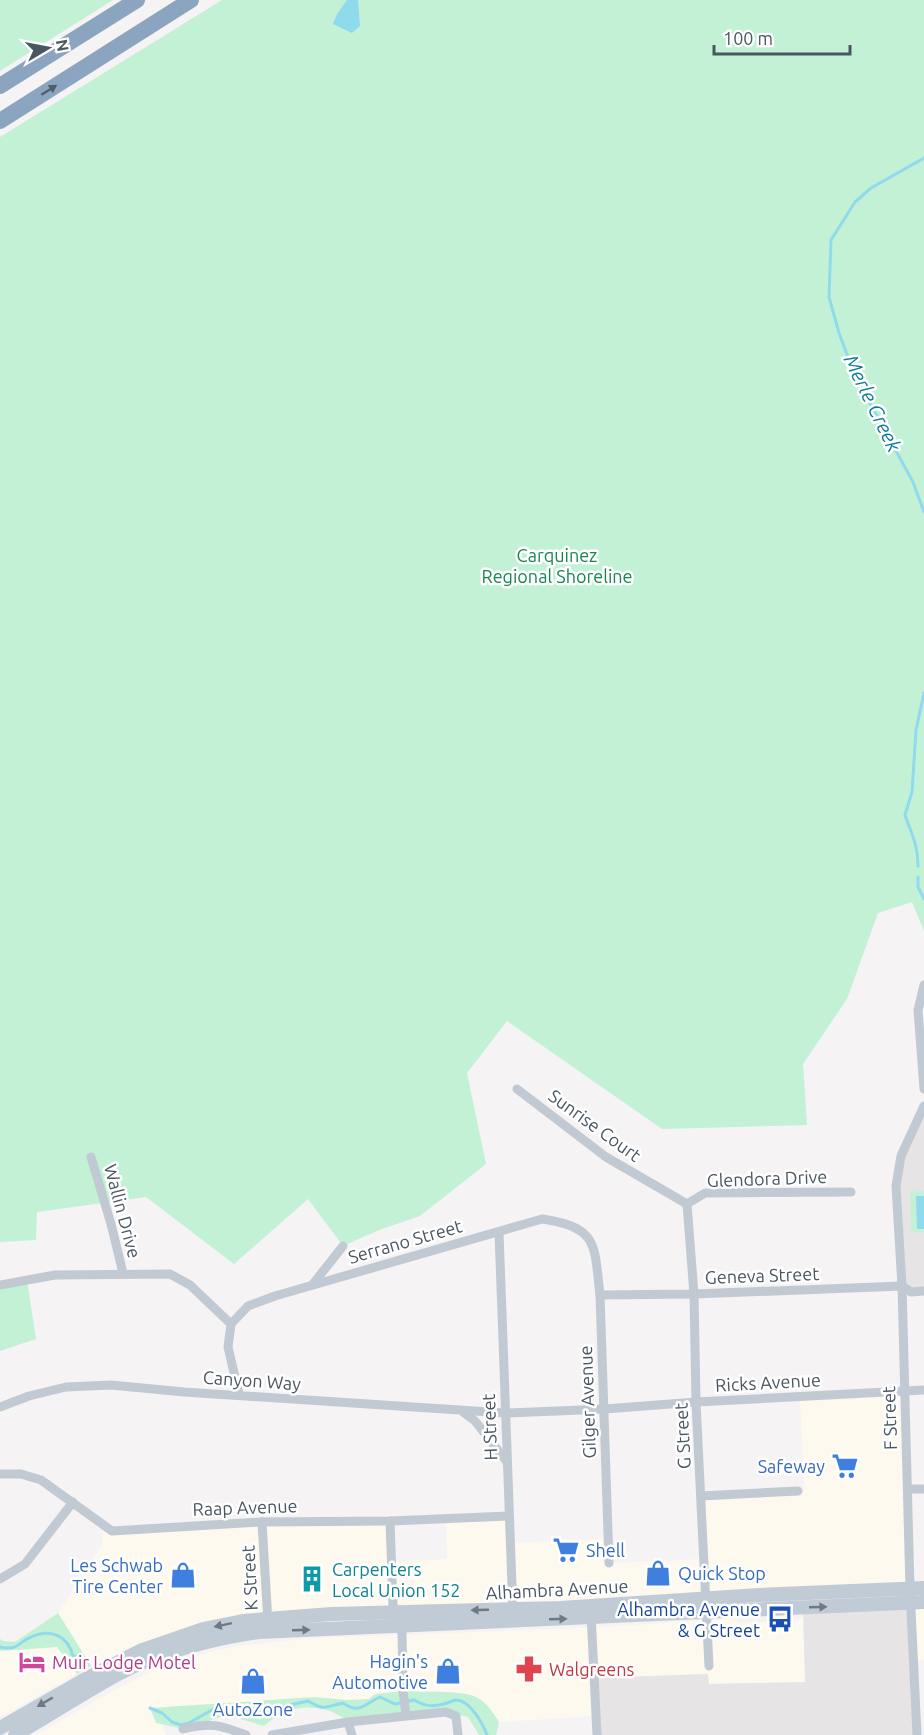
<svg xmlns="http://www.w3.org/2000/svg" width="924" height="1735" font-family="Ubuntu,sans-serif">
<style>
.commercial{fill:#fdf9ef}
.education{fill:#e6e4e5}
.green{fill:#c3f1d5}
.water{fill:#90daee}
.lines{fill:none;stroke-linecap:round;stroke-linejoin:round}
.stream{stroke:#90daee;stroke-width:3}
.minor{stroke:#c1cad2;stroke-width:9}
.secondary{stroke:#c1cbd6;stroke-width:14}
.motorway{stroke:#8ba5c1;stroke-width:16}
.oneway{fill:#505e6b}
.oneway2{fill:#6e7984}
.labels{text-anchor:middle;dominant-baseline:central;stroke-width:5;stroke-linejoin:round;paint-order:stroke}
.park-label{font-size:18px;fill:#17864f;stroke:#fff}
.street-label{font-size:18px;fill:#4a5661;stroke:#fff}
.shop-label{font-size:18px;fill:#366cbe;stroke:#fff;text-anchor:end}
.culture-label{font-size:18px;fill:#0d838f;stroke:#fff;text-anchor:start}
.transit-label{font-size:18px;fill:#164399;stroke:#fff;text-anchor:end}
.hotel-label{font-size:18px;fill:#b23c85;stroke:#fff;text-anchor:start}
.health-label{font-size:18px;fill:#be3a42;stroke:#fff;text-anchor:start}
.water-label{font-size:20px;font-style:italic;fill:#0c7c9b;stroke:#fff}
</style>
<rect width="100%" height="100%" fill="#f5f3f3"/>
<!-- commercial -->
<g class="commercial">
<polygon points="904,1391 910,1589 243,1621 96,1673 58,1613 102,1544 103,1525 112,1531 390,1521 392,1562 447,1559 446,1519 509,1516 510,1543 609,1539 609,1563 703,1559 701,1496 804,1491 800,1398"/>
<polygon points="924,1602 924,1660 913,1661 911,1603"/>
<polygon points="803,1617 805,1682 709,1684 708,1674 594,1678 596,1716 499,1722 493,1713 477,1697 463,1694 403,1691 375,1694 369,1699 346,1700 314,1697 156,1709 166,1735 35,1735 120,1687 150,1672 208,1652 236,1646 314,1638 581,1628 730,1619 741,1623 796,1621"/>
<polygon points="57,1647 77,1674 0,1717 0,1651"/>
</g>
<!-- education -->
<g class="education">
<polygon points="924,1106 924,1291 902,1286 896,1186 901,1156"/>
<polygon points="911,1603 917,1735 597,1735 594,1678 708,1674 709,1684 805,1682 803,1607"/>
</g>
<!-- green -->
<g class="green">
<polygon points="0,0 113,0 0,71"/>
<polygon points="222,0 924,0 924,931 912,902 878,913 847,999 803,1064 807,1125 662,1129 507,1021 467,1073 486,1164 420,1216 379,1230 343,1246 308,1199 234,1264 146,1197 37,1212 36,1240 0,1242 0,137"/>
<polygon points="924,1191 924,1232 913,1232 911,1229 910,1192"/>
<polygon points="27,1280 36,1339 0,1351 0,1285"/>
<polygon points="58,1613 91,1666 77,1674 57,1647 0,1651 0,1639 3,1641 15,1642"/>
<path d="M403 1691C421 1692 462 1690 476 1697 486 1701 494 1714 499 1722L496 1735H479L468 1717 446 1712 348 1722C332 1706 301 1703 280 1714 275 1717 269 1722 264 1726L227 1715 183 1729 156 1723 150 1708 314 1697 346 1700 369 1699 375 1694Z"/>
</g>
<!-- water -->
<g class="water">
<polygon points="347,0 358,0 360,26 352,33 333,24 337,14"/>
<polygon points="916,1196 924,1196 924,1229 917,1229"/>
</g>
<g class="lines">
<!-- stream -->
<g class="stream">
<polyline points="924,158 871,188 855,202 831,240 829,297 839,333 856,378 913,482 924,512"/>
<path d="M918 866C918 845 912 835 905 815L912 792 916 730 924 693"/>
<polyline points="918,877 918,887 924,899"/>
<path d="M0 1647C19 1651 18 1642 31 1637 51 1628 68 1636 73 1656L81 1658"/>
<path d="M150 1708 162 1713 172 1722 181 1725 189 1723 217 1707 247 1710 261 1717 268 1715 277 1708 308 1701C325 1711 325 1707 343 1703 360 1715 364 1704 380 1697L395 1704 414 1700C426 1707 434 1707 447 1703 450 1702 453 1700 456 1700 470 1700 483 1724 487 1735"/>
</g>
<!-- minor -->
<g class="minor">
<polyline points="924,985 918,1010 924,1089"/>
<polyline points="517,1089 606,1157 687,1204"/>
<polyline points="91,1157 111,1224 123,1273"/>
<polyline points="687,1204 694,1294 696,1402 709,1666"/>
<polyline points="687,1204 705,1193 851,1192"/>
<polyline points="499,1232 513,1613"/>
<polyline points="313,1284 343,1246"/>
<polyline points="0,1285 55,1275 170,1274 190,1285 231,1324 228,1347 239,1394"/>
<polyline points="600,1295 694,1294 902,1286 911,1292 924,1291"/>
<path d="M231 1324 248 1306 275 1296 542 1219C599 1227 594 1245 600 1295L609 1563"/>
<polyline points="0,1407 29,1396 66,1387 111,1385 184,1392 505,1413 605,1409 696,1402 924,1390"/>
<polyline points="463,1412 475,1421 507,1462"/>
<polyline points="0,1474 21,1474 41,1480 112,1531 262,1522 390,1521 509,1516"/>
<polyline points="909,1489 924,1489"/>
<polyline points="701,1496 798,1491"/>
<polyline points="390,1521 393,1605 402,1633 403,1691 406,1715"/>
<polyline points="262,1522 268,1623"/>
<polyline points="0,1579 25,1564 73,1502"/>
<polyline points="591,1614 597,1735"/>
<polyline points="348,1722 352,1735"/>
<path d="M183 1729C210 1722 220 1725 246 1735"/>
<polyline points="272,1735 348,1722 446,1712 456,1716 458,1735"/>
<polyline points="917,1735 910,1589 902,1286 896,1186 901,1156 924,1106"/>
</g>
<!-- secondary -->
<g class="secondary">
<polyline points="0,1728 82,1681 142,1650 203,1629 243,1621 331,1614 560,1608 759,1595 924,1588"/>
<path d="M15 1735C50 1715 83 1693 118 1674 158 1653 214 1638 259 1632L924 1602"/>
</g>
<!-- motorway -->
<g class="motorway">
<polyline points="0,86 137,0"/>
<polyline points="0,121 191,0"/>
</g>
</g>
<!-- one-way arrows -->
<defs><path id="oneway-solid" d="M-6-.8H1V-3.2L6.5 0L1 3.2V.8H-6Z" transform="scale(1.5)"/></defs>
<use class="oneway" href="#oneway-solid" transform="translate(49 90) rotate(-32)"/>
<g class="oneway2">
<use href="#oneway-solid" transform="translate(818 1607) rotate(-2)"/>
<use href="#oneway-solid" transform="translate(480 1610) rotate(178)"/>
<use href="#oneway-solid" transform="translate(558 1619) rotate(-2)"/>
<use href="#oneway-solid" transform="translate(223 1625) rotate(168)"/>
<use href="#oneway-solid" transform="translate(301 1630) rotate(-2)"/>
<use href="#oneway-solid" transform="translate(45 1702) rotate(150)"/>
</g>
<!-- icons -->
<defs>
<g id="supermarket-bare" transform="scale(2.07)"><path d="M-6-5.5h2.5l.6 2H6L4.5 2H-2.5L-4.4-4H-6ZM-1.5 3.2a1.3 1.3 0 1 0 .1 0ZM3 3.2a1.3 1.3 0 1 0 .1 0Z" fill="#3f7fe0" stroke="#fff" stroke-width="2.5" paint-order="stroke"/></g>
<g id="shop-bare" transform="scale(2.07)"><path d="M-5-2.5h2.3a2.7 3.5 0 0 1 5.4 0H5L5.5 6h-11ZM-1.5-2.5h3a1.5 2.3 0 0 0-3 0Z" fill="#3f7fe0" stroke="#fff" stroke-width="2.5" paint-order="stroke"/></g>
<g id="building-bare" transform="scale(2.07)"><path d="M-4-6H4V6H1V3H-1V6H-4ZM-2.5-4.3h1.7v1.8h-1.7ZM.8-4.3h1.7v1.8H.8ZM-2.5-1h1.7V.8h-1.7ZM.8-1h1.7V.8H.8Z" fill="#0f9aa8" stroke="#fff" stroke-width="2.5" paint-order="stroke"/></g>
<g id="bus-bare" transform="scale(2.07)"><path d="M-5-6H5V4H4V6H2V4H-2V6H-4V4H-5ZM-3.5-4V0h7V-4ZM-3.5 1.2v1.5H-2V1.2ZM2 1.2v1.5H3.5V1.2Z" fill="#1a4fb4" stroke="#fff" stroke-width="2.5" paint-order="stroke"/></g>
<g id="hotel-bare" transform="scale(2.07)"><path d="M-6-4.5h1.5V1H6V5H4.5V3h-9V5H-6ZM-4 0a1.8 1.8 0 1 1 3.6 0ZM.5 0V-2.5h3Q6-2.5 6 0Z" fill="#d1479c" stroke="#fff" stroke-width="2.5" paint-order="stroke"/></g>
<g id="pharmacy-bare" transform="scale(2.07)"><path d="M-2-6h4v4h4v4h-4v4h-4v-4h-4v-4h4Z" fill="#e0444e" stroke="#fff" stroke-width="2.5" paint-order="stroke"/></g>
</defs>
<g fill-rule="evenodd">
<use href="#supermarket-bare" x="845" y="1466"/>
<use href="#supermarket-bare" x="566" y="1550"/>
<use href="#shop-bare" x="658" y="1573"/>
<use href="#shop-bare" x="183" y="1575"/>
<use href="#building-bare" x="312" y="1579"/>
<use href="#bus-bare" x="780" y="1619"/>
<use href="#hotel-bare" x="32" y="1662"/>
<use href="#pharmacy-bare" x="529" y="1669"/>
<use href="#shop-bare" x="448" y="1671"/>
<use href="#shop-bare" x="253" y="1681"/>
</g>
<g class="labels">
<!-- park labels -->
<g class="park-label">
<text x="557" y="555">Carquinez<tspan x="557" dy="21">Regional Shoreline</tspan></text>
</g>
<!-- street labels -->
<g class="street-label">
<text transform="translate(595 1125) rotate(36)">Sunrise Court</text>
<text transform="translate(767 1178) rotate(-2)">Glendora Drive</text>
<text transform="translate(123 1211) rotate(75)">Wallin Drive</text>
<text transform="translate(405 1241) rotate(-16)">Serrano Street</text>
<text transform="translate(762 1275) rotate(-2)">Geneva Street</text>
<text transform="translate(252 1380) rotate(4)">Canyon Way</text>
<text transform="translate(768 1382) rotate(-3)">Ricks Avenue</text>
<text transform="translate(587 1402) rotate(-92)">Gilger Avenue</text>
<text transform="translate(889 1418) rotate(-92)">F Street</text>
<text transform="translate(489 1427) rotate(-92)">H Street</text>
<text transform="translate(682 1436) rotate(-93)">G Street</text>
<text transform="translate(245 1507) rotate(-2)">Raap Avenue</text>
<text transform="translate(249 1578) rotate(-93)">K Street</text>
<text transform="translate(557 1589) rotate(-3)">Alhambra Avenue</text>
</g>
<!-- shop labels -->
<g class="shop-label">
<text x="825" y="1466">Safeway</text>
<text x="586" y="1550" text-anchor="start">Shell</text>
<text x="163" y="1565">Les Schwab<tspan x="163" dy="21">Tire Center</tspan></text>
<text x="678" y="1573" text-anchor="start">Quick Stop</text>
<text x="428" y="1661">Hagin's<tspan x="428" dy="21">Automotive</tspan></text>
<text x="253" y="1709" text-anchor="middle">AutoZone</text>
</g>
<!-- culture labels -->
<g class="culture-label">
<text x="332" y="1569">Carpenters<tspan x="332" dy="21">Local Union 152</tspan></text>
</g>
<!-- transit labels -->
<g class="transit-label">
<text x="760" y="1609">Alhambra Avenue<tspan x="760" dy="21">&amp; G Street</tspan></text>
</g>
<!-- hotel labels -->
<g class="hotel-label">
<text x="52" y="1662">Muir Lodge Motel</text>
</g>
<!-- health labels -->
<g class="health-label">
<text x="549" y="1669">Walgreens</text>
</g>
<!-- water labels -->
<g class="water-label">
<text transform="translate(873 403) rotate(64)">Merle Creek</text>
</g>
</g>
<!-- north arrow -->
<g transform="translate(48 48) rotate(80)" stroke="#ffffff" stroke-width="4.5" paint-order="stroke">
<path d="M0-4.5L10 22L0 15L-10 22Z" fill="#4a5661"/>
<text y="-9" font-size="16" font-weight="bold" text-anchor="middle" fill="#4a5661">N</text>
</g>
<!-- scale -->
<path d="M714 45v9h136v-9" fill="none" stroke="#4a5661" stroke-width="3"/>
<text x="723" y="45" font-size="18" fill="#4a5661" stroke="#ffffff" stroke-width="4.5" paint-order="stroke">100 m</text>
</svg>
